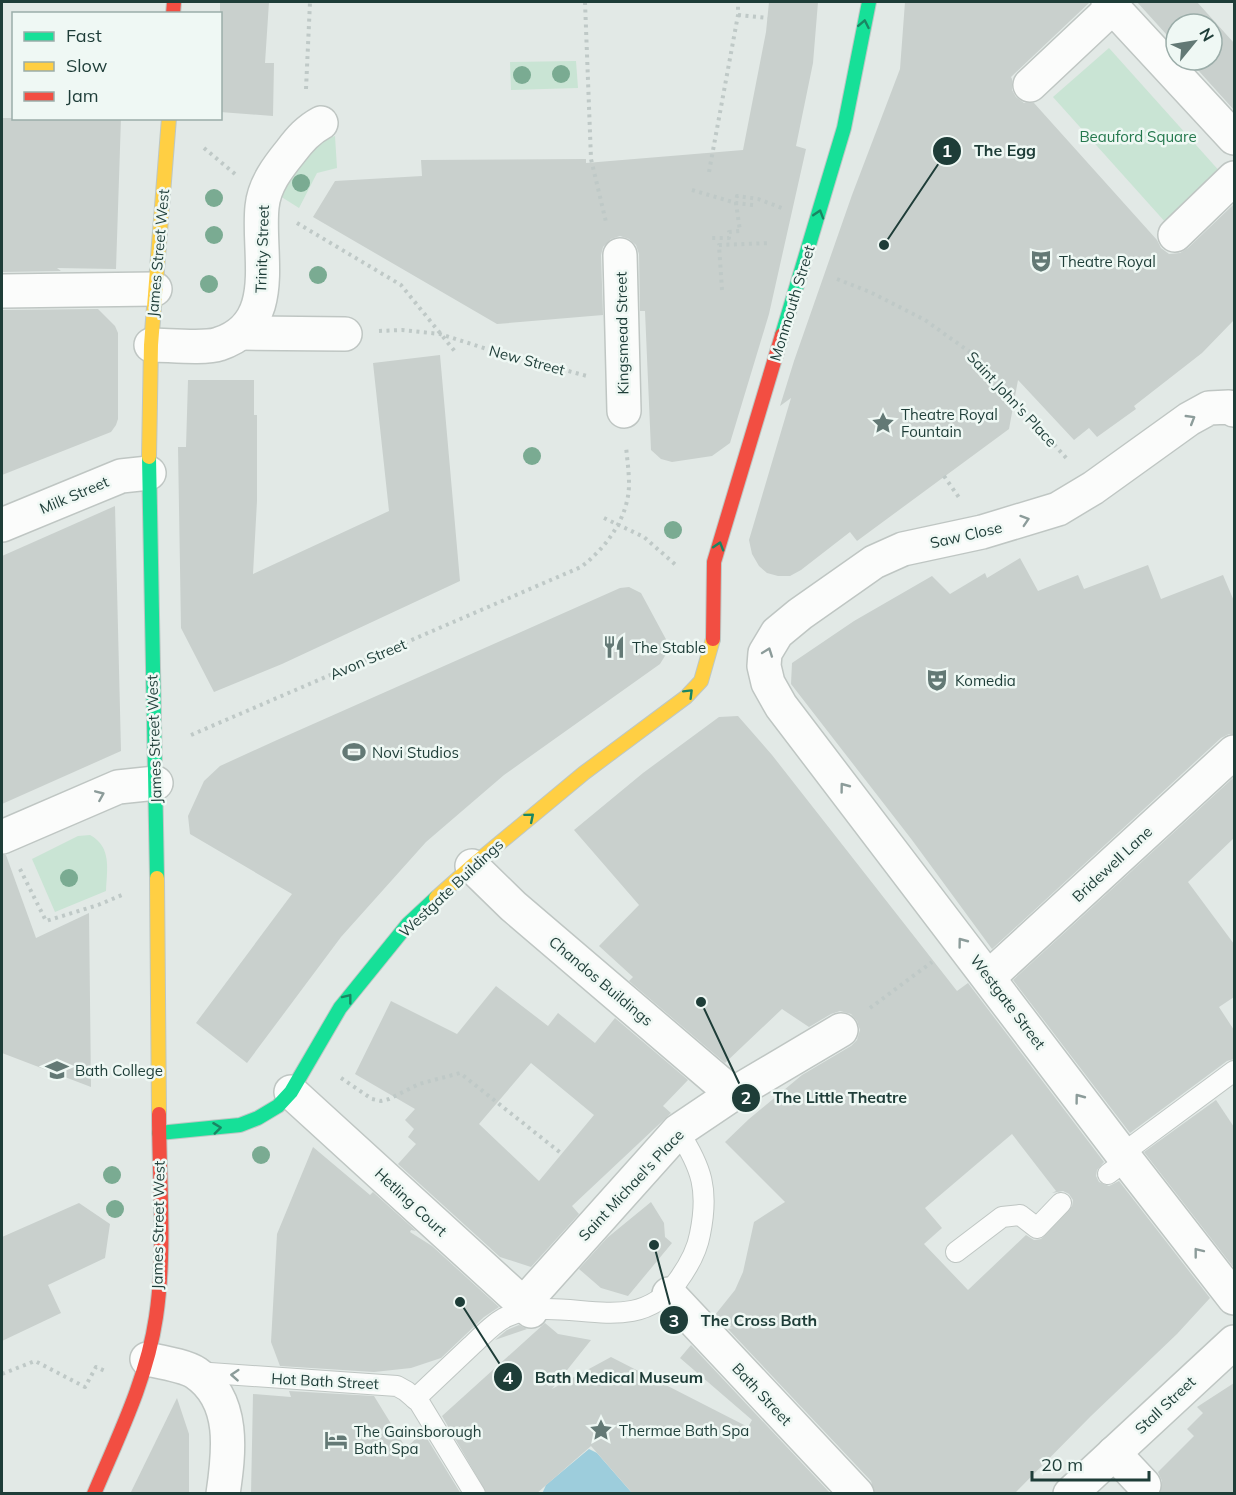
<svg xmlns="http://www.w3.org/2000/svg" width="1236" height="1495" font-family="Mulish,sans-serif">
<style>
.green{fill:#c9e4d4}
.water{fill:#9dcddc}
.building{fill:#c9d0cd;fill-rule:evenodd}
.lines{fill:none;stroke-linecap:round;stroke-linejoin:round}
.lane-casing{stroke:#bfc6c3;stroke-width:22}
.street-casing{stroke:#bfc6c3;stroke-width:36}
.fast-casing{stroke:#bdc7c4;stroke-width:16}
.slow-casing{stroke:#bdc7c4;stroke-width:16}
.jam-casing{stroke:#bdc7c4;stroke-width:16}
.path{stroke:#bfc9c7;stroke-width:4;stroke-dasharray:3 4.5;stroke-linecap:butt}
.lane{stroke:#fbfcfb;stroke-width:20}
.street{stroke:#fbfcfb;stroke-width:33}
.fast{stroke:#16e098;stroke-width:14}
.slow{stroke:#ffcf43;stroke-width:14}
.jam{stroke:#f24e42;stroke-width:14}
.tree{fill:#7aab92}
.oneway{stroke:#1a8663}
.oneway2{stroke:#8c9c9a}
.labels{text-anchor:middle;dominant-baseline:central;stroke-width:5;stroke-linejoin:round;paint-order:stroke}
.park-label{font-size:15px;fill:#24784d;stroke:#eff8f4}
.street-label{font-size:15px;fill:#1e3d38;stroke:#eff8f4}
.poi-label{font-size:15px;fill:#1e3d38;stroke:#eff8f4;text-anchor:start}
.leader{fill:none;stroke:#1e3d38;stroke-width:2}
.callout-dot{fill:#1e3d38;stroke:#eff8f4;stroke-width:2}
.mark-label{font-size:18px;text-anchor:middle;font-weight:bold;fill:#fff}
.callout-label{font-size:16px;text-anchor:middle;font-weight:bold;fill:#1e3d38;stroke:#eff8f4;stroke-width:5;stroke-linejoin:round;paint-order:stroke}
</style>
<rect width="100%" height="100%" fill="#e2e9e6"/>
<!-- green -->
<g class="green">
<polygon points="1109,48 1222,174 1167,224 1053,97"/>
<polygon points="576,61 578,88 511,90 510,62"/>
<path d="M335 136 337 168 317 173 299 208 280 196C295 169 304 147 335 136Z"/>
<path d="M90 835C112 847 107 869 106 891L55 912 32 859 78 836Z"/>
</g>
<!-- water -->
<polygon class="water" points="589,1449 597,1453 632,1493 542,1494 546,1485"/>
<!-- building -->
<g class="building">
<polygon points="220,2 269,2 265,63 274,63 273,116 220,112"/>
<polygon points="769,2 818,2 813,63 796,146 806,149 769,314 730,443 712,456 672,462 661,459 651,450 645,311 640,311 639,254 636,245 629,239 620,236 611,239 603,247 601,255 603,315 497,324 313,217 335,181 422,176 421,160 586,159 586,163 743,150 766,32"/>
<polygon points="905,2 1090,2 1011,77 1012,79 1012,90 1016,97 1024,103 1034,103 1157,240 1161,248 1169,254 1180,253 1188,248 1234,204 1234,320 1202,353 1134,406 1136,409 1097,437 1089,428 1074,440 1018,380 1009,429 857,541 850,532 801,570 790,576 778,576 767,573 759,566 752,554 749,540 791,398 780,406 794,361 852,195 900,69"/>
<polygon points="1137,2 1197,2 1234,43 1234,110 1189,60 1212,60 1212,24 1176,24 1176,45"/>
<polygon points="2,118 121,118 116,269 57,268 61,271 2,272"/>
<polygon points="98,309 115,326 118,333 118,419 116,425 111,432 2,475 2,310"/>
<polygon points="440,355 460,581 282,664 214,692 181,628 178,447 186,447 188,380 254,380 254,415 257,415 257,501 253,574 389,511 373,363"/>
<polygon points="115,506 121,751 2,804 2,556"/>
<polygon points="1020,558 1038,591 1078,575 1084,589 1148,565 1161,599 1223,575 1234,601 1234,734 1229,734 1221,738 992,949 912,840 791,684 792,663 854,621 932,576 950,594 985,573 987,578"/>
<polygon points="629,587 641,593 668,643 668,651 660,664 504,775 426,842 341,937 247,1063 196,1023 292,894 190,834 188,816 204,781 220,766 277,740 620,588"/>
<path d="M738 716 772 755 957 991 968 983 1104 1162 1097 1170 1096 1176 1099 1182 1109 1186 1119 1181 1210 1298 1177 1334 1091 1416 1014 1494H875L871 1481 728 1329 733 1328 725 1326 715 1315 735 1290 743 1272 754 1222 785 1202 725 1142 749 1119 802 1075 851 1046 857 1040 860 1030 857 1021 851 1014 840 1011 831 1014 809 1027 782 1009 725 1063 629 981 633 977 599 946 639 905 574 830 643 773 719 717ZM1012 1134 1056 1191 1052 1193 1063 1191 1069 1194 1073 1200 1072 1206 1041 1239 1034 1240 1026 1235 968 1290 924 1244 942 1228 925 1208Z"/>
<polygon points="1234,777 1234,838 1188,882 1234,944 1234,997 1219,1007 1234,1030 1234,1059 1227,1061 1130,1133 1013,980"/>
<polygon points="2,855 6,855 36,938 89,913 91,1087 2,1053"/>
<path d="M496 986 548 1026 558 1013 595 1043 615 1018 688 1080 663 1106 671 1113 572 1206 579 1214 531 1267 500 1257 398 1164 416 1144 408 1137 414 1129 405 1120 415 1109 355 1074 391 1001 457 1034ZM531 1063 594 1115 539 1181 479 1124Z"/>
<polygon points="1216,1100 1234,1127 1234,1268 1144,1152"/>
<polygon points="313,1147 370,1195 373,1192 416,1231 411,1230 410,1232 432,1246 499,1307 484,1317 441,1358 411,1368 374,1372 280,1366 271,1342 277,1234"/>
<polygon points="651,1202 664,1223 665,1237 672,1243 628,1296 601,1288 579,1269 607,1238"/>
<polygon points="79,1203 110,1224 105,1258 48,1285 61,1313 2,1341 2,1237"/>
<polygon points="545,1323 558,1334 591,1340 552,1389 611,1357 748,1427 752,1420 680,1358 691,1345 831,1494 633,1494 591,1446 536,1494 487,1494 442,1416"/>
<polygon points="519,1325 527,1329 495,1340 507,1330"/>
<polygon points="1234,1383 1234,1494 1160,1494 1162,1481 1158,1472 1194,1436 1187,1429 1203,1413 1197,1407"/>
<polygon points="289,1391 374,1396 406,1448 423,1432 461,1494 251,1494 253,1394 291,1397"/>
<polygon points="177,1398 189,1434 189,1494 130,1494"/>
</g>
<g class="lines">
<!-- lane casing -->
<g class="lane-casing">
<g id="lane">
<polyline points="1122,1154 1234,1071"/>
<polyline points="1108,1174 1127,1160"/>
<polyline points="956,1252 1002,1217 1020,1215 1037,1228 1061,1203"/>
<polyline points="196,1372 397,1386 406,1391 419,1402 475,1494"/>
<path d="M415 1399C434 1381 453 1363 471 1346 482 1336 493 1323 506 1317 562 1291 633 1342 677 1282 688 1267 697 1252 700 1234 709 1190 702 1168 678 1131"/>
</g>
</g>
<!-- street casing -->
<g class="street-casing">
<g id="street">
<polyline points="1108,2 1234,138"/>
<polyline points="1030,85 1113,7"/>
<polyline points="1175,235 1234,178"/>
<polyline points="620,255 624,411"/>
<polyline points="2,291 155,289"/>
<polyline points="241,333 345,334"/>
<path d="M151 345C168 345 205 349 219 344 281 324 257 255 262 207 264 185 278 167 291 151 300 139 308 130 321 123"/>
<polyline points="1234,410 1229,407 1209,408 1189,419 1093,488 1058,509 982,532 903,549 874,562 800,614 777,633 765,653 764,666 768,683 781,706 1122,1154 1234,1298"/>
<polyline points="2,525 121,476 149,473"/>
<polyline points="2,837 118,787 156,783"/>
<polyline points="472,866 513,906 733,1094"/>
<polyline points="989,977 1234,752"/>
<polyline points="291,1092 531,1311"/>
<polyline points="669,1294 857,1494"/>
<polyline points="523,1304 678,1131 733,1094 841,1030"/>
<path d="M147 1359C161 1362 186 1366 196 1373 236 1400 229 1453 223 1494"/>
<polyline points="1114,1453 1144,1485"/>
<polyline points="1070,1494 1234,1342"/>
</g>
</g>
<!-- fast casing -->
<g class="fast-casing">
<g id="fast">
<polyline points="782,335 844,128 869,2"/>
<polyline points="149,457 157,878"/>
<polyline points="159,1133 240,1125 258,1118 278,1106 291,1092 340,1008 408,924 436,898"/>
</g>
</g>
<!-- slow casing -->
<g class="slow-casing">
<g id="slow">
<polyline points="149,457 151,345 169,118"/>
<polyline points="157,878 159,1114"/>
<polyline points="436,898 472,866 584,773 686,697 701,681 713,639"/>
</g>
</g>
<!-- jam casing -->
<g class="jam-casing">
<g id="jam">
<polyline points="173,14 174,2"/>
<polyline points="713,639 714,562 782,335"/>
<path d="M94 1494C118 1437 147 1379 156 1317 166 1250 159 1181 159 1114"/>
</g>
</g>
<!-- path -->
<g class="path">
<polyline points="585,2 591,159 606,222"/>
<polyline points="738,15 768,18"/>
<polyline points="306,89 310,2"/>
<polyline points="204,148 235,174"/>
<polyline points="709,172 738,15 738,2"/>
<polyline points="692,190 736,203 740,231 729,232 729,238 711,238"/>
<polyline points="753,205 736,203 737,196 758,199 782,208"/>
<polyline points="297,223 401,285 457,354"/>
<polyline points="837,279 870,292 925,320 974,355 1068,460"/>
<polyline points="722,290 719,245 771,243"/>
<polyline points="379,331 402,330 440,334 490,350 587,376"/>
<polyline points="944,476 960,499"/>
<polyline points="604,518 644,537 678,567"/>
<path d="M191 735 581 567C606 548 629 517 629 484 629 471 627 458 626 446"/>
<polyline points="20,869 46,921 98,905 122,895"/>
<polyline points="870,1008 932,962"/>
<polyline points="341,1078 372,1099 381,1101 389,1099 419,1084 460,1073 562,1154"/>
<polyline points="2,1374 35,1361 85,1387 96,1367 105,1371"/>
<polyline points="739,1494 741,1492"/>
</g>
<!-- lane -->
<use href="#lane" class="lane"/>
<!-- street -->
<use href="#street" class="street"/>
<!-- fast -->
<use href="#fast" class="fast"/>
<!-- slow -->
<use href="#slow" class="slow"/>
<!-- jam -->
<use href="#jam" class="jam"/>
</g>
<!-- trees -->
<g class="tree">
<circle cx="561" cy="74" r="9"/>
<circle cx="522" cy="75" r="9"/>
<circle cx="301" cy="183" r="9"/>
<circle cx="214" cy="198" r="9"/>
<circle cx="214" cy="235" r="9"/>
<circle cx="318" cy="275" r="9"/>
<circle cx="209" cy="284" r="9"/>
<circle cx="532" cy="456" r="9"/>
<circle cx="673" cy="530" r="9"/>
<circle cx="69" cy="878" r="9"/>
<circle cx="261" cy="1155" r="9"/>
<circle cx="112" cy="1175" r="9"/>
<circle cx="115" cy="1209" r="9"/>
</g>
<!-- one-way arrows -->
<defs><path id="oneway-chevron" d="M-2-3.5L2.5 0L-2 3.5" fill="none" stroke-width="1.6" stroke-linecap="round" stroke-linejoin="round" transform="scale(1.5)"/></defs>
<g class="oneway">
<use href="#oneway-chevron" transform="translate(864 24) rotate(-79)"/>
<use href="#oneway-chevron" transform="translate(819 214) rotate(-73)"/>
<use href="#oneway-chevron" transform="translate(719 546) rotate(-73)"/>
<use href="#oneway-chevron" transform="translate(689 693) rotate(-45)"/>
<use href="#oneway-chevron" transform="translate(530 817) rotate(-40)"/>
<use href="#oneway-chevron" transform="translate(348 998) rotate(-52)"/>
<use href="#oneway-chevron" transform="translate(217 1128) rotate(-7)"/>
</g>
<g class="oneway2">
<use href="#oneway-chevron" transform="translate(1191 419) rotate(-31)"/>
<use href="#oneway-chevron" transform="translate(1025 520) rotate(-18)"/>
<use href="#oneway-chevron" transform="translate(768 652) rotate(-70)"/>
<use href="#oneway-chevron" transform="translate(844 787) rotate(-127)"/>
<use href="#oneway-chevron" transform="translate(100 795) rotate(-23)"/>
<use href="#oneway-chevron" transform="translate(962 942) rotate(-127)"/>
<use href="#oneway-chevron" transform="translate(1079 1098) rotate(-127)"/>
<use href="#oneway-chevron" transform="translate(1198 1252) rotate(-128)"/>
<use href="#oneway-chevron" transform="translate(235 1375) rotate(-176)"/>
</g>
<!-- icons -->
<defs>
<g id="theatre-bare" transform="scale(1.8)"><path d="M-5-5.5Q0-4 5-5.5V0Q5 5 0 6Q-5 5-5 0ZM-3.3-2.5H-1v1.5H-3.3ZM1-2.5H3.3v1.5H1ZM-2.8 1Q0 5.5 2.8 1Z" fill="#637975" stroke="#eff8f4" stroke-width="2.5" paint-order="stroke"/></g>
<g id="sight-bare" transform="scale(1.8)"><path d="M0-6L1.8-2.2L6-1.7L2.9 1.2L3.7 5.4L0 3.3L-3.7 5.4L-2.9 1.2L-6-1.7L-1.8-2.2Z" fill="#637975" stroke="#eff8f4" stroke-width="2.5" paint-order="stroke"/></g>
<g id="restaurant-bare" transform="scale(1.8)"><path d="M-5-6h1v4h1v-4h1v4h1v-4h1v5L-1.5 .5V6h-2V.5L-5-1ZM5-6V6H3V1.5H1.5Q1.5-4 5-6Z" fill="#637975" stroke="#eff8f4" stroke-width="2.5" paint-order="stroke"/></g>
<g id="stadium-bare" transform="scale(1.8)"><path d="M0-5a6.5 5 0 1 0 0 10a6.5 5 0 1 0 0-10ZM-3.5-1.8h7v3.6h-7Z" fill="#637975" stroke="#eff8f4" stroke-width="2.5" paint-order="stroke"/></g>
<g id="university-bare" transform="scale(1.8)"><path d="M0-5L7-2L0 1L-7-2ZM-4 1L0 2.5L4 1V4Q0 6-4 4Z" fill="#637975" stroke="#eff8f4" stroke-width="2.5" paint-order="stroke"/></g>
<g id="hotel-bare" transform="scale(1.8)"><path d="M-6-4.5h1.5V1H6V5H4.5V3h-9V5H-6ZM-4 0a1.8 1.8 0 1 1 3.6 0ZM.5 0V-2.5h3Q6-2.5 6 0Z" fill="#637975" stroke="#eff8f4" stroke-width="2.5" paint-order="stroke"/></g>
</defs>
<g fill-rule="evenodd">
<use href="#theatre-bare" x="1041" y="261"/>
<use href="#sight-bare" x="883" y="423"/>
<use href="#restaurant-bare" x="614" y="647"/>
<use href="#theatre-bare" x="937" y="680"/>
<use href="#stadium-bare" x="354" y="752"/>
<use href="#university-bare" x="57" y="1070"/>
<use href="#sight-bare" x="601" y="1430"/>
<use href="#hotel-bare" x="336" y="1440"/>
</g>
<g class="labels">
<!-- park labels -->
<g class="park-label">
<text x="1138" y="136">Beauford Square</text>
</g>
<!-- street labels -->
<g class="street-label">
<text transform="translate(262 249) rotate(-88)">Trinity Street</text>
<text transform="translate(158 253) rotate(-85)">James Street West</text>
<text transform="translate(792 303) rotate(-73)">Monmouth Street</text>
<text transform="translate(622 333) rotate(-91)">Kingsmead Street</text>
<text transform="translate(527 360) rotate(15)">New Street</text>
<text transform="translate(1012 399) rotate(47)">Saint John's Place</text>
<text transform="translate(74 495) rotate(-23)">Milk Street</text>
<text transform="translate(966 535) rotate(-13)">Saw Close</text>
<text transform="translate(368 659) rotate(-23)">Avon Street</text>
<text transform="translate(154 739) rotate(-92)">James Street West</text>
<text transform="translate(1112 864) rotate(-43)">Bridewell Lane</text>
<text transform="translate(451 888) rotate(-43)">Westgate Buildings</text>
<text transform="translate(601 981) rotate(40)">Chandos Buildings</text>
<text transform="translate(1008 1002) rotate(53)">Westgate Street</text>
<text transform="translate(631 1185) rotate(-47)">Saint Michael's Place</text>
<text transform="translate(411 1202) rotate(43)">Hetling Court</text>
<text transform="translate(158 1225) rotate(-89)">James Street West</text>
<text transform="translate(325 1381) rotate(3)">Hot Bath Street</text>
<text transform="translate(762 1394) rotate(47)">Bath Street</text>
<text transform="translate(1165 1405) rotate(-43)">Stall Street</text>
</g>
<!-- poi labels -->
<g class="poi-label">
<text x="1059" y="261">Theatre Royal</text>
<text x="901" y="414">Theatre Royal<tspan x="901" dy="17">Fountain</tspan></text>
<text x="632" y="647">The Stable</text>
<text x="955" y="680">Komedia</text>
<text x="372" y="752">Novi Studios</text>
<text x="75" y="1070">Bath College</text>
<text x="619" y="1430">Thermae Bath Spa</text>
<text x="354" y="1431">The Gainsborough<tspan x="354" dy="17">Bath Spa</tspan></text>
</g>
</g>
<!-- callouts -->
<path class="leader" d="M884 245L947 151M701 1002L746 1098M654 1245L674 1320M460 1302L508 1377"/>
<g class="callout-dot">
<circle cx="884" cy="245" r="6"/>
<circle cx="701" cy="1002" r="6"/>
<circle cx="654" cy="1245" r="6"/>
<circle cx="460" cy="1302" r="6"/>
<circle cx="947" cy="151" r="15"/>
<circle cx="746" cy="1098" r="15"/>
<circle cx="674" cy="1320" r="15"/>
<circle cx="508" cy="1377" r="15"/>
</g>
<g class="mark-label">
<text x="947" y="157">1</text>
<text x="746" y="1104">2</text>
<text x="674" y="1327">3</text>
<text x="508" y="1384">4</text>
</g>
<g class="callout-label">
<text x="1005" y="156">The Egg</text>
<text x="840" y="1103">The Little Theatre</text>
<text x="759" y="1326">The Cross Bath</text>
<text x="619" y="1383">Bath Medical Museum</text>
</g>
<!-- border -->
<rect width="1236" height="1495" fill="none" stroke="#1e3d38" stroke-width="6"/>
<!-- legend -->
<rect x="12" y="12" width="210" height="108" fill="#eff8f4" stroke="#9bada9" stroke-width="1.5"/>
<rect x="24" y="32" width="30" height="9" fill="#16e098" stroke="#9bada9" stroke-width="1.5"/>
<text x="66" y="42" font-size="18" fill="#1e3d38">Fast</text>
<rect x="24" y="62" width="30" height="9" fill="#ffcf43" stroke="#9bada9" stroke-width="1.5"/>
<text x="66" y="72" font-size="18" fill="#1e3d38">Slow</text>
<rect x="24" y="92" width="30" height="9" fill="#f24e42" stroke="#9bada9" stroke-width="1.5"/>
<text x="66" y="102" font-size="18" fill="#1e3d38">Jam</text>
<!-- north arrow -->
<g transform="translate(1194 42) rotate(60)"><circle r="28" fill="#eff8f4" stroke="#9bada9" stroke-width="1.5"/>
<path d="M0-4.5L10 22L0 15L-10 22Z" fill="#637975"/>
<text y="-9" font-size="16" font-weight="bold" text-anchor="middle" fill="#1e3d38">N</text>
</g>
<!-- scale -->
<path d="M1032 1471v9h117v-9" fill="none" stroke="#1e3d38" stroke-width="3"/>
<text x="1041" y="1471" font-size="18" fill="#1e3d38" stroke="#eff8f4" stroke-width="4.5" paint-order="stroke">20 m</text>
</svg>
